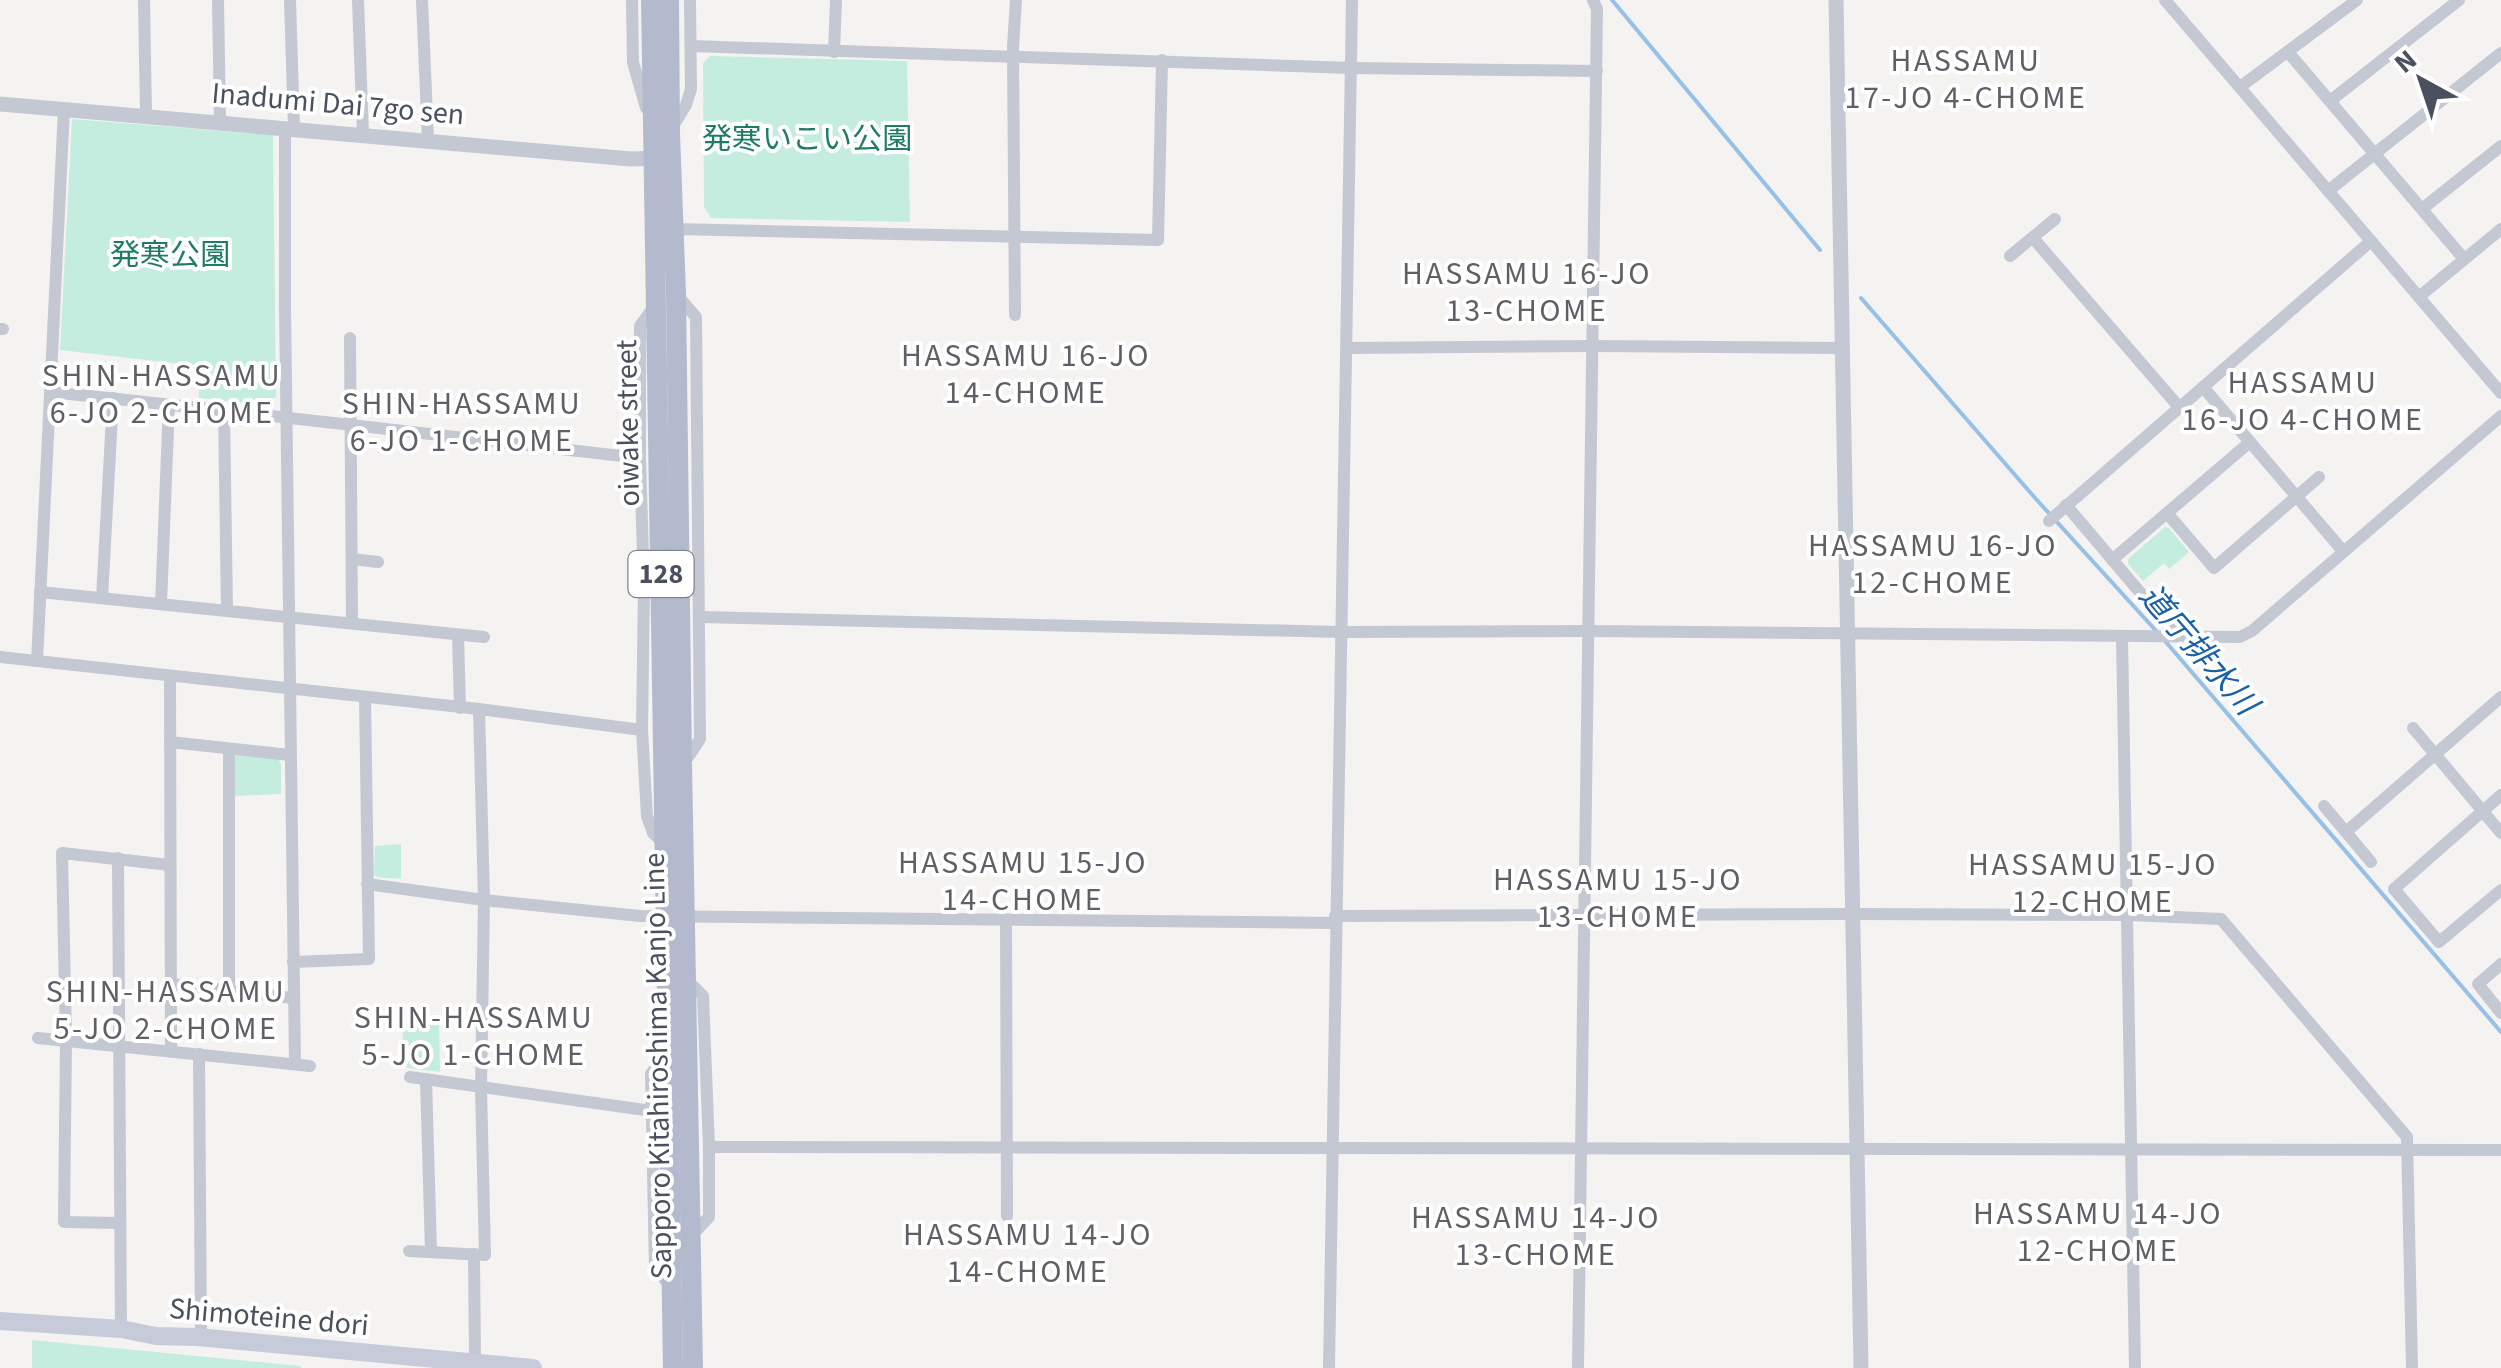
<svg xmlns="http://www.w3.org/2000/svg" width="2501" height="1368" font-family="'Source Sans 3','Noto Sans JP',sans-serif">
<style>
.green{fill:#c5eddf}
.lines{fill:none;stroke-linecap:round;stroke-linejoin:round}
.stream{stroke:#96c0e6;stroke-width:4}
.minor{stroke:#c4c8d2;stroke-width:12}
.tertiary{stroke:#c4c8d2;stroke-width:15}
.secondary{stroke:#c7cad9;stroke-width:18}
.primary{stroke:#b4bace;stroke-width:20}
.labels{text-anchor:middle;dominant-baseline:central;stroke-width:8;stroke-linejoin:round;paint-order:stroke}
.shield{fill:#fff;stroke:#81848e;stroke-width:2.5}
.shield-label{font-size:28px;font-weight:bold;fill:#4b505e}
.street-label{font-size:30px;fill:#4b505e;stroke:#fff}
.park-label{font-size:30px;fill:#207b66;stroke:#fff}
.neighbourhood-label{font-size:32px;letter-spacing:2.5px;fill:#5f6066;stroke:#fff}
.water-label{font-size:32px;font-style:italic;fill:#1961a4;stroke:#fff}
</style>
<rect width="100%" height="100%" fill="#f4f3f2"/>
<!-- green -->
<g class="green">
<polygon points="710,56 907,61 910,222 711,218 704,207 703,63"/>
<polygon points="72,119 273,135 276,397 260,405 199,398 198,366 60,350"/>
<polygon points="2165,527 2169,528 2189,552 2169,569 2164,563 2143,581 2128,564 2128,559"/>
<polygon points="237,755 278,758 281,764 281,794 235,796 232,758"/>
<polygon points="401,844 401,879 377,877 374,874 375,846"/>
<polygon points="403,1019 439,1022 440,1072 402,1067"/>
<polygon points="32,1340 301,1366 301,1368 32,1368"/>
</g>
<g class="lines">
<!-- stream -->
<g class="stream">
<polyline points="1612,0 1820,250"/>
<polyline points="1861,298 2036,499 2159,634"/>
<polyline points="2165,641 2501,1032"/>
</g>
<!-- minor -->
<g class="minor">
<polyline points="144,0 146,115"/>
<polyline points="218,0 220,121"/>
<polyline points="290,0 294,129"/>
<polyline points="358,0 363,135"/>
<polyline points="422,0 428,141"/>
<polyline points="632,0 633,62 646,108"/>
<polyline points="2165,0 2501,393"/>
<polyline points="691,46 1351,68 1597,71"/>
<polyline points="834,52 836,0"/>
<polyline points="2288,52 2464,259"/>
<polyline points="2240,87 2357,0"/>
<polyline points="2330,101 2459,0"/>
<polyline points="672,128 686,105 691,89 690,0"/>
<polyline points="285,129 285,306 295,1064"/>
<polyline points="2328,191 2501,53"/>
<polyline points="2422,209 2501,146"/>
<polyline points="675,229 1158,240 1162,60"/>
<polyline points="2033,238 2179,407"/>
<polyline points="2010,256 2055,219"/>
<polyline points="676,294 696,317 700,739 689,756 682,763"/>
<polyline points="2420,296 2501,229"/>
<polyline points="656,304 640,326 640,458 644,587 642,730 647,816 653,833 665,844"/>
<polyline points="1015,315 1013,47 1016,0"/>
<polyline points="0,329 3,329"/>
<polyline points="350,338 352,623"/>
<polyline points="1347,348 1593,346 1842,348"/>
<polyline points="2203,387 2343,551"/>
<path d="M50 392C247 412 443 436 640 458"/>
<polyline points="224,410 227,611"/>
<polyline points="2066,505 2177,636"/>
<polyline points="2167,513 2214,568 2319,477"/>
<polyline points="2049,521 2371,241"/>
<polyline points="352,559 378,562"/>
<polyline points="2112,560 2250,442"/>
<polyline points="40,592 484,637"/>
<polyline points="102,598 113,398"/>
<polyline points="161,604 169,404"/>
<polyline points="701,617 1341,632 1588,631 2240,637 2252,631 2501,416"/>
<polyline points="458,635 460,708"/>
<polyline points="2122,637 2135,1368"/>
<polyline points="0,657 479,709 642,730"/>
<polyline points="37,661 64,109"/>
<polyline points="170,676 171,1050"/>
<polyline points="2413,728 2501,833"/>
<polyline points="170,742 290,755"/>
<polyline points="2501,795 2394,889 2439,942 2501,890"/>
<polyline points="2324,806 2371,862"/>
<polyline points="2346,832 2501,697"/>
<polyline points="118,858 121,1329"/>
<polyline points="367,884 484,900 640,916 1335,923"/>
<polyline points="1335,916 1853,914 2129,915 2221,919 2407,1137 2412,1368"/>
<polyline points="1006,919 1007,1216"/>
<polyline points="293,962 369,959 365,697"/>
<polyline points="2501,964 2478,984 2501,1013"/>
<polyline points="686,979 703,996 709,1147 709,1217 691,1236"/>
<polyline points="171,984 293,998"/>
<polyline points="229,989 229,749"/>
<polyline points="38,1038 310,1066"/>
<polyline points="666,1053 651,1074 655,1268 671,1287"/>
<polyline points="199,1054 201,1337"/>
<polyline points="410,1077 652,1111"/>
<polyline points="426,1079 431,1252"/>
<polyline points="709,1147 2501,1150"/>
<polyline points="120,1223 64,1222 66,1040 62,853 170,865"/>
<polyline points="409,1251 485,1255 481,1088 484,900 479,709"/>
<polyline points="474,1254 475,1362"/>
<polyline points="1329,1368 1352,0"/>
<polyline points="1578,1368 1597,9 1593,0"/>
</g>
<!-- tertiary -->
<g class="tertiary">
<polyline points="1836,0 1861,1368"/>
<polyline points="0,104 631,159 662,158"/>
</g>
<!-- secondary -->
<polyline class="secondary" points="0,1321 121,1329 156,1336 197,1337 533,1368"/>
<!-- primary -->
<g class="primary">
<polyline points="651,0 673,1368"/>
<polyline points="669,0 670,133 676,294 682,763 693,1368"/>
</g>
</g>
<g class="labels">
<!-- shield labels -->
<rect class="shield" x="628.5" y="551" width="65" height="46" rx="8"/>
<g class="shield-label">
<text x="661" y="574">128</text>
</g>
<!-- street labels -->
<g class="street-label">
<text transform="translate(338 104) rotate(5)">Inadumi Dai 7go sen</text>
<text transform="translate(628 423) rotate(-91)">oiwake street</text>
<text transform="translate(658 1066) rotate(-91)">Sapporo Kitahiroshima Kanjo Line</text>
<text transform="translate(269 1317) rotate(5)">Shimoteine dori</text>
</g>
<!-- park labels -->
<g class="park-label">
<text x="807" y="139">発寒いこい公園</text>
<text x="170" y="255">発寒公園</text>
</g>
<!-- neighbourhood labels -->
<g class="neighbourhood-label">
<text x="1966" y="61">HASSAMU<tspan x="1966" dy="37">17-JO 4-CHOME</tspan></text>
<text x="1527" y="274">HASSAMU 16-JO<tspan x="1527" dy="37">13-CHOME</tspan></text>
<text x="1026" y="356">HASSAMU 16-JO<tspan x="1026" dy="37">14-CHOME</tspan></text>
<text x="162" y="376">SHIN-HASSAMU<tspan x="162" dy="37">6-JO 2-CHOME</tspan></text>
<text x="2303" y="383">HASSAMU<tspan x="2303" dy="37">16-JO 4-CHOME</tspan></text>
<text x="462" y="404">SHIN-HASSAMU<tspan x="462" dy="37">6-JO 1-CHOME</tspan></text>
<text x="1933" y="546">HASSAMU 16-JO<tspan x="1933" dy="37">12-CHOME</tspan></text>
<text x="1023" y="863">HASSAMU 15-JO<tspan x="1023" dy="37">14-CHOME</tspan></text>
<text x="2093" y="865">HASSAMU 15-JO<tspan x="2093" dy="37">12-CHOME</tspan></text>
<text x="1618" y="880">HASSAMU 15-JO<tspan x="1618" dy="37">13-CHOME</tspan></text>
<text x="166" y="992">SHIN-HASSAMU<tspan x="166" dy="37">5-JO 2-CHOME</tspan></text>
<text x="474" y="1018">SHIN-HASSAMU<tspan x="474" dy="37">5-JO 1-CHOME</tspan></text>
<text x="2098" y="1214">HASSAMU 14-JO<tspan x="2098" dy="37">12-CHOME</tspan></text>
<text x="1536" y="1218">HASSAMU 14-JO<tspan x="1536" dy="37">13-CHOME</tspan></text>
<text x="1028" y="1235">HASSAMU 14-JO<tspan x="1028" dy="37">14-CHOME</tspan></text>
</g>
<!-- water labels -->
<g class="water-label">
<text transform="translate(2198 650) rotate(49)">道庁排水川</text>
</g>
</g>
<!-- north arrow -->
<g transform="translate(2421 80) rotate(320)" stroke="#ffffff" stroke-width="8" paint-order="stroke">
<path d="M0-8L18 38L0 25L-18 38Z" fill="#4b505e"/>
<text y="-15" font-size="28" font-weight="bold" text-anchor="middle" fill="#4b505e">N</text>
</g>
</svg>
